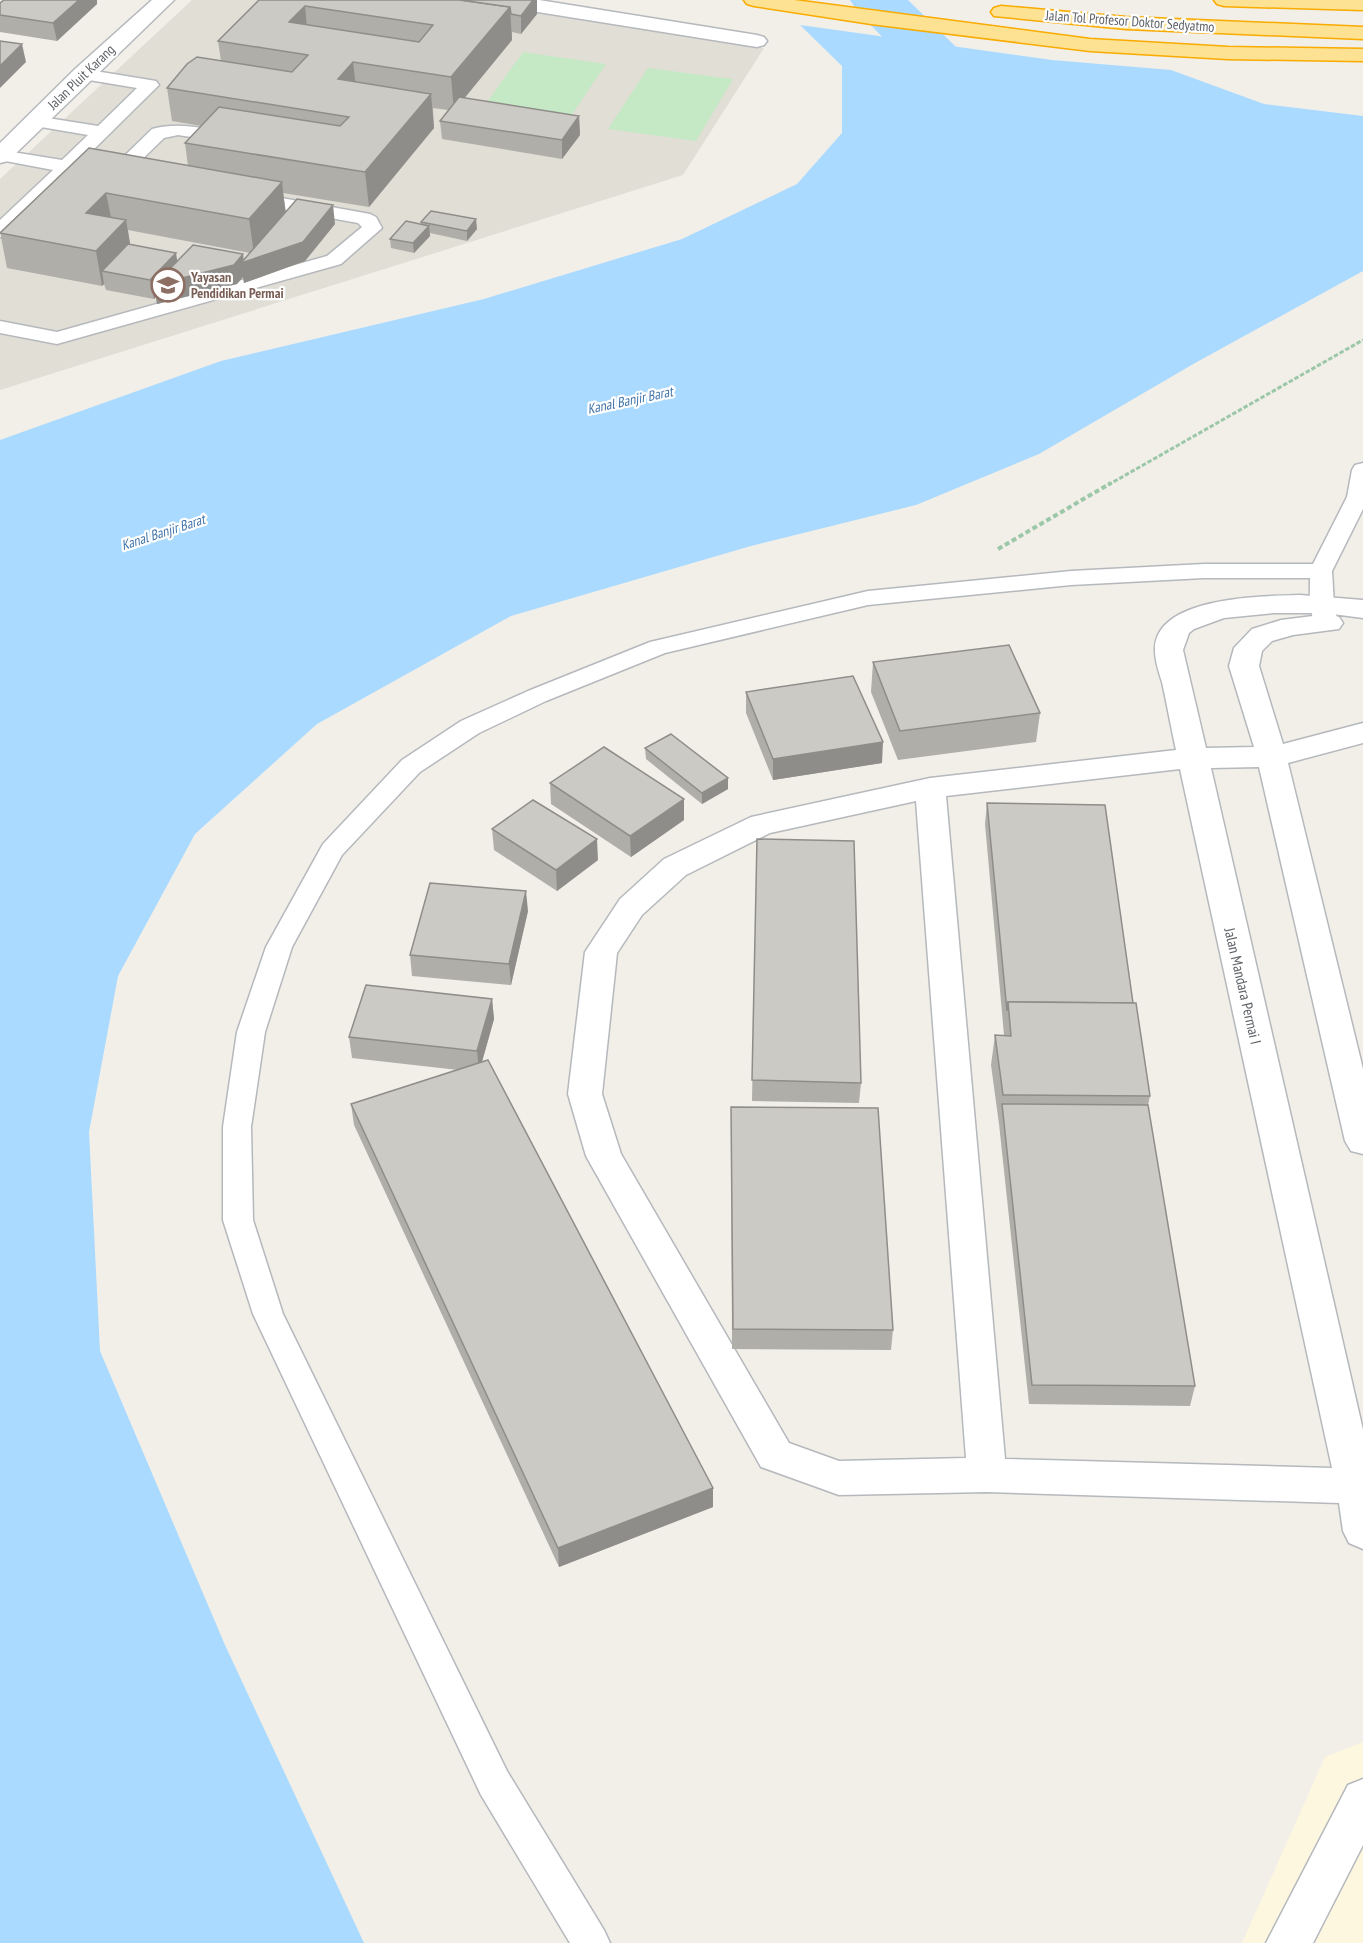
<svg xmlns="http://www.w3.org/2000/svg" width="1363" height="1943" font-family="'PT Sans Narrow',sans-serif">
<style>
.commercial{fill:#fef7e0}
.education{fill:#e1ded6}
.green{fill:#c5e8c5}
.water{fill:#aadaff}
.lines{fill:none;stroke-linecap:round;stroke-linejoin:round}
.river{fill:#aadaff;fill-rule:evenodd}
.service-casing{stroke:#b5b8bc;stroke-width:3}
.minor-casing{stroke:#b5b8bc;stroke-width:3}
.tertiary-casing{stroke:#b5b8bc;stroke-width:3}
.motorway-casing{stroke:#f9ab00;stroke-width:3}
.path-far1{stroke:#9cc7a9;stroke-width:3;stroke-dasharray:4.5 2;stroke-linecap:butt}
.path{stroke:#9cc7a9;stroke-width:4;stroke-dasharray:5 3;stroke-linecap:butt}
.service{fill:#fff;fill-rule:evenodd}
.minor{fill:#fff;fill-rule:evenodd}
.tertiary{fill:#fff;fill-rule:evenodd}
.motorway{fill:#fde293;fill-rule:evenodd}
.wall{fill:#afaea9;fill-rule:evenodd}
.shaded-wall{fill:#8f8d8a}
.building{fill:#cccac5;stroke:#8f8d8a;stroke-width:1.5;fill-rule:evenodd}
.labels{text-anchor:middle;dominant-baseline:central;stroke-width:4.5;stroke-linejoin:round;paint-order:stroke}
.far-street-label{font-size:14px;fill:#5f6368;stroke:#fff}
.far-education-label{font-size:14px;font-weight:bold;fill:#785e54;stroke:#fff;text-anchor:start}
.far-water-label{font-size:14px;font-style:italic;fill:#4174aa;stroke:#fff}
.street-label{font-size:15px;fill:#5f6368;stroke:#fff}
</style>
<rect width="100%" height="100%" fill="#f1efe8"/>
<!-- commercial -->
<polygon class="commercial" points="1363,1742 1363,1943 1242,1943 1325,1757"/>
<!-- education -->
<polygon class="education" points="192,0 465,0 764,48 683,175 0,390 0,179"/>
<!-- green -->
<g class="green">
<polygon points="523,52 606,64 565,125 479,113"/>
<polygon points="648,68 733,79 696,141 608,129"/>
</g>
<!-- water -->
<polygon class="water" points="800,25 1052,60 1171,70 1264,104 1363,116 1363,271 1195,363 1039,454 916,505 751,546 511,616 317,724 195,834 118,976 89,1132 100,1351 225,1645 364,1943 0,1943 0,440 221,361 484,299 682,239 797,184 842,133 842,66"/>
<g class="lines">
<!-- river -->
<polygon class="river" points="850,0 908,0 995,85 1003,97 1008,141 999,154 978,159 957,154 948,141 945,101 858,12"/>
<!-- service casing -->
<g class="service-casing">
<g id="service">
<path d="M83 69 150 80 156 81 159 85 80 163 111 169 152 129C178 122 203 128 230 133L236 134 239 138 236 142 230 143 178 135 164 138 122 179 115 181 70 173 7 235 0 237V220L53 170 0 160V150L62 160 88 135 29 125 26 121 29 117 35 116 98 126 137 88 77 78 74 74 77 70Z"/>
<polygon points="248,192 370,214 376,217 382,228 341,264 64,342 57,344 0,333 0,321 57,332 327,256 362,227 358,223 241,202 239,198 241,194"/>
<path d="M1363 463V509L1332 571 1334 605 1338 623 1334 628 1326 630 1318 628C1308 614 1310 594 1310 578H1204L1071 585 868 605 665 653 546 701 479 733 420 772 342 855 292 947 265 1032 251 1127 253 1220 283 1314 507 1771 604 1930 610 1943H570L481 1795 253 1314 223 1220V1127L237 1032 266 947 323 844 402 760 461 721 528 691 650 642 868 591 1071 571 1204 564H1313L1347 497 1352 470 1355 465Z"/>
</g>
</g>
<!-- minor casing -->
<g class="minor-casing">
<g id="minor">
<polygon points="490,0 539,0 757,35 764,37 767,41 764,45 757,47 500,6 493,4"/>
<path d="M1300 595 1363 600V618L1325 613H1274L1224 618 1194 629 1189 633 1183 650 1206 748 1254 747 1229 666 1234 648 1252 629 1281 620 1329 614 1339 617 1343 623 1339 629 1293 635 1272 641 1262 651 1259 666 1283 744 1363 723V743L1288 763 1363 1069V1154L1351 1151 1345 1141 1259 767 1211 768 1363 1430V1549L1349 1543 1343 1531 1339 1503 987 1492 839 1495 761 1467 586 1156 568 1094 585 952 620 899 664 859 751 817 930 778 1176 750C1171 727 1167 705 1162 682 1159 673 1155 661 1155 651 1153 596 1264 596 1300 595ZM1180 769 1332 1468 1005 1459 946 796ZM916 801 966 1458 839 1461 789 1443 621 1154 602 1094 617 953 642 915 686 875 770 833Z"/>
<polygon points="1363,1779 1363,1845 1313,1943 1266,1943 1348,1785"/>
</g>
</g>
<!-- tertiary casing -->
<g class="tertiary-casing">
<polygon id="tertiary" points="152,0 174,0 8,161 0,163 0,143 75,69"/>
</g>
<!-- motorway casing -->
<g class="motorway-casing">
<g id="motorway">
<polygon points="744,0 794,0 1090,39 1228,47 1363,49 1363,61 1228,59 1090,51 871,24 754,6 747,4"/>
<polygon points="1214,0 1363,0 1363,10 1224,6 1217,4"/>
<polygon points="1001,6 1126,17 1363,27 1363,39 1126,29 994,16 991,12 994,8"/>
</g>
</g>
<!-- path-far1 -->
<polyline class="path-far1" points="1108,485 1363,340"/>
<!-- path -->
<polyline class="path" points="998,549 1111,483"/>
<!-- service -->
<use href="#service" class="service"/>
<!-- minor -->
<use href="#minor" class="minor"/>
<!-- tertiary -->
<use href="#tertiary" class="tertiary"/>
<!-- motorway -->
<use href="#motorway" class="motorway"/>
</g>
<!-- wall -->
<g class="wall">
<polygon points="4,0 97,0 97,4 57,41 0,32 0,3"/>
<path d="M259 0H537V14L521 34 512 32V40L464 98 579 116 580 135 562 159 442 139 440 121 448 110 433 108 434 128 369 207 283 193 286 212 335 224 305 261 244 283 243 277 237 284 157 304 156 297 154 299 106 290 104 284 102 286 7 268 0 232 89 148 188 166 185 143 201 126 172 121 167 88 221 61 218 41ZM128 230 250 253 243 261V254L177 261 130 244Z"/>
<polygon points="421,222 477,229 467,241 430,233 430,236 414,253 391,248 390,239 421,224"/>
<polygon points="873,662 1040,713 1036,742 898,760 871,692"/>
<polygon points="746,692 882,763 773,780 746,713"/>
<polygon points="645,748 728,778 728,789 702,804 646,759"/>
<polygon points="550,783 684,820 631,857 551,804"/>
<polygon points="987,803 1133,1003 1150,1096 1148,1105 1195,1386 1190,1406 1029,1404 999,1124 991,1065 995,1035 1004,1035 985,824"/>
<polygon points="492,829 598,860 557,891 494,850"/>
<polygon points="757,839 861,1083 859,1103 752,1101"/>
<polygon points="528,911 511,985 412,976 410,955"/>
<polygon points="492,999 494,1019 482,1062 713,1507 559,1567 354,1125 351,1104 458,1070 352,1058 349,1037"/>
<polygon points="731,1107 893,1330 891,1350 732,1349"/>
</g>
<!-- shaded-wall -->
<g class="shaded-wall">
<polygon points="79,0 97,0 97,4 57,41 53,23"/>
<polygon points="533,0 537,0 537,14 521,34 521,16"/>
<polygon points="305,6 308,39 289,22"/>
<polygon points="510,7 512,40 454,111 451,77"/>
<polygon points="22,44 26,62 0,88 0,66"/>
<polygon points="353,62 357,96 338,79"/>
<polygon points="431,94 434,128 369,207 365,172"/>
<polygon points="579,116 580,135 562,159 562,140"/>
<polygon points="282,182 286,217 254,254 249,219"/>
<polygon points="106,193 113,227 86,213"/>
<polygon points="333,205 335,224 305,261 244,283 243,277 237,284 157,304 156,297 154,299 150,280 176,253 179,272 243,254 244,262"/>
<polygon points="476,219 477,229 467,241 467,231"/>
<polygon points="126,220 132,255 102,271 104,284 102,286 96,251"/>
<polygon points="429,226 430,236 414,253 413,243"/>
<polygon points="883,742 882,763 773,780 773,759"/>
<polygon points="728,778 728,789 702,804 702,793"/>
<polygon points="684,799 684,820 631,857 630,836"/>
<polygon points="597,839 598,860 557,891 556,870"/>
<polygon points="526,891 528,911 511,985 509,964"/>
<polygon points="492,999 494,1019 479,1072 477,1051"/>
<polygon points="713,1488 713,1507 559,1567 558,1548"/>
</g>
<!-- building -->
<g class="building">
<polygon points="4,0 79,0 53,23 0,15 0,3"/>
<path d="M259 0H460L510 7 451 77 353 62 338 79 431 94 365 172 185 143 219 107 340 126 349 117 167 88 187 64 197 57 292 72 308 55 218 41ZM305 6 433 25 419 42 289 22Z"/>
<polygon points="460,0 533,0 521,16 511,14 510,7"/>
<polygon points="0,41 22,44 0,66"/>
<polygon points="459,97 579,116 562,140 440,121"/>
<polygon points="89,148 282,182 249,219 106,193 86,213 126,220 96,251 0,233"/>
<polygon points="297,199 333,205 303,242 241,263"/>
<polygon points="431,211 476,219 467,231 421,222"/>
<polygon points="406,221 429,226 413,243 390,239"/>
<polygon points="128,244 176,253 150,280 102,271"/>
<polygon points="193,245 243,254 234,265 154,285"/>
<polygon points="1009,645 1040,713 900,731 873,662"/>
<polygon points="853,676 883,742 773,759 746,692"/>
<polygon points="671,734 728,778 702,793 645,748"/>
<polygon points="604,747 684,799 630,836 550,783"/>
<polygon points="533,800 597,839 556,870 492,829"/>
<polygon points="987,803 1105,805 1133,1003 1008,1002 1007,1011"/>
<polygon points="757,839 854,841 861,1083 752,1080"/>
<polygon points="430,883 526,891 509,964 410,955"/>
<polygon points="366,985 492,999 477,1051 349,1037"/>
<polygon points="1008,1002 1136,1003 1150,1096 1003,1095 995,1035 1011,1036"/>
<polygon points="488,1060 713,1488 558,1548 351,1104"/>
<polygon points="1002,1104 1148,1105 1195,1386 1032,1385"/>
<polygon points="731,1107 878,1108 893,1330 733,1329"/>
</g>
<!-- icons -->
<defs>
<g id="school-ring" transform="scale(1.725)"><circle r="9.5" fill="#fff" stroke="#8d6e63" stroke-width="1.5"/><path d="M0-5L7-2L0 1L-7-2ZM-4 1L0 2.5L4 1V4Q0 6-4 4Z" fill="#8d6e63"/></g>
</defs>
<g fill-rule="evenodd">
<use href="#school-ring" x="168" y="285"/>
</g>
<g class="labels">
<!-- far-street labels -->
<g class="far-street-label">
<text transform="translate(1130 21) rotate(4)">Jalan Tol Profesor Doktor Sedyatmo</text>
<text transform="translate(81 77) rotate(-44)">Jalan Pluit Karang</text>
</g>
<!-- far-education labels -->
<g class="far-education-label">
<text x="191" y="277">Yayasan<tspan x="191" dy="16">Pendidikan Permai</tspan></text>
</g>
<!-- far-water labels -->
<g class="far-water-label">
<text transform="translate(630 400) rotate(-12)">Kanal Banjir Barat</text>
<text transform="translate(163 532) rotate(-18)">Kanal Banjir Barat</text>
</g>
<!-- street labels -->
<g class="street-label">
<text transform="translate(1243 986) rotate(77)">Jalan Mandara Permai I</text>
</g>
</g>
</svg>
